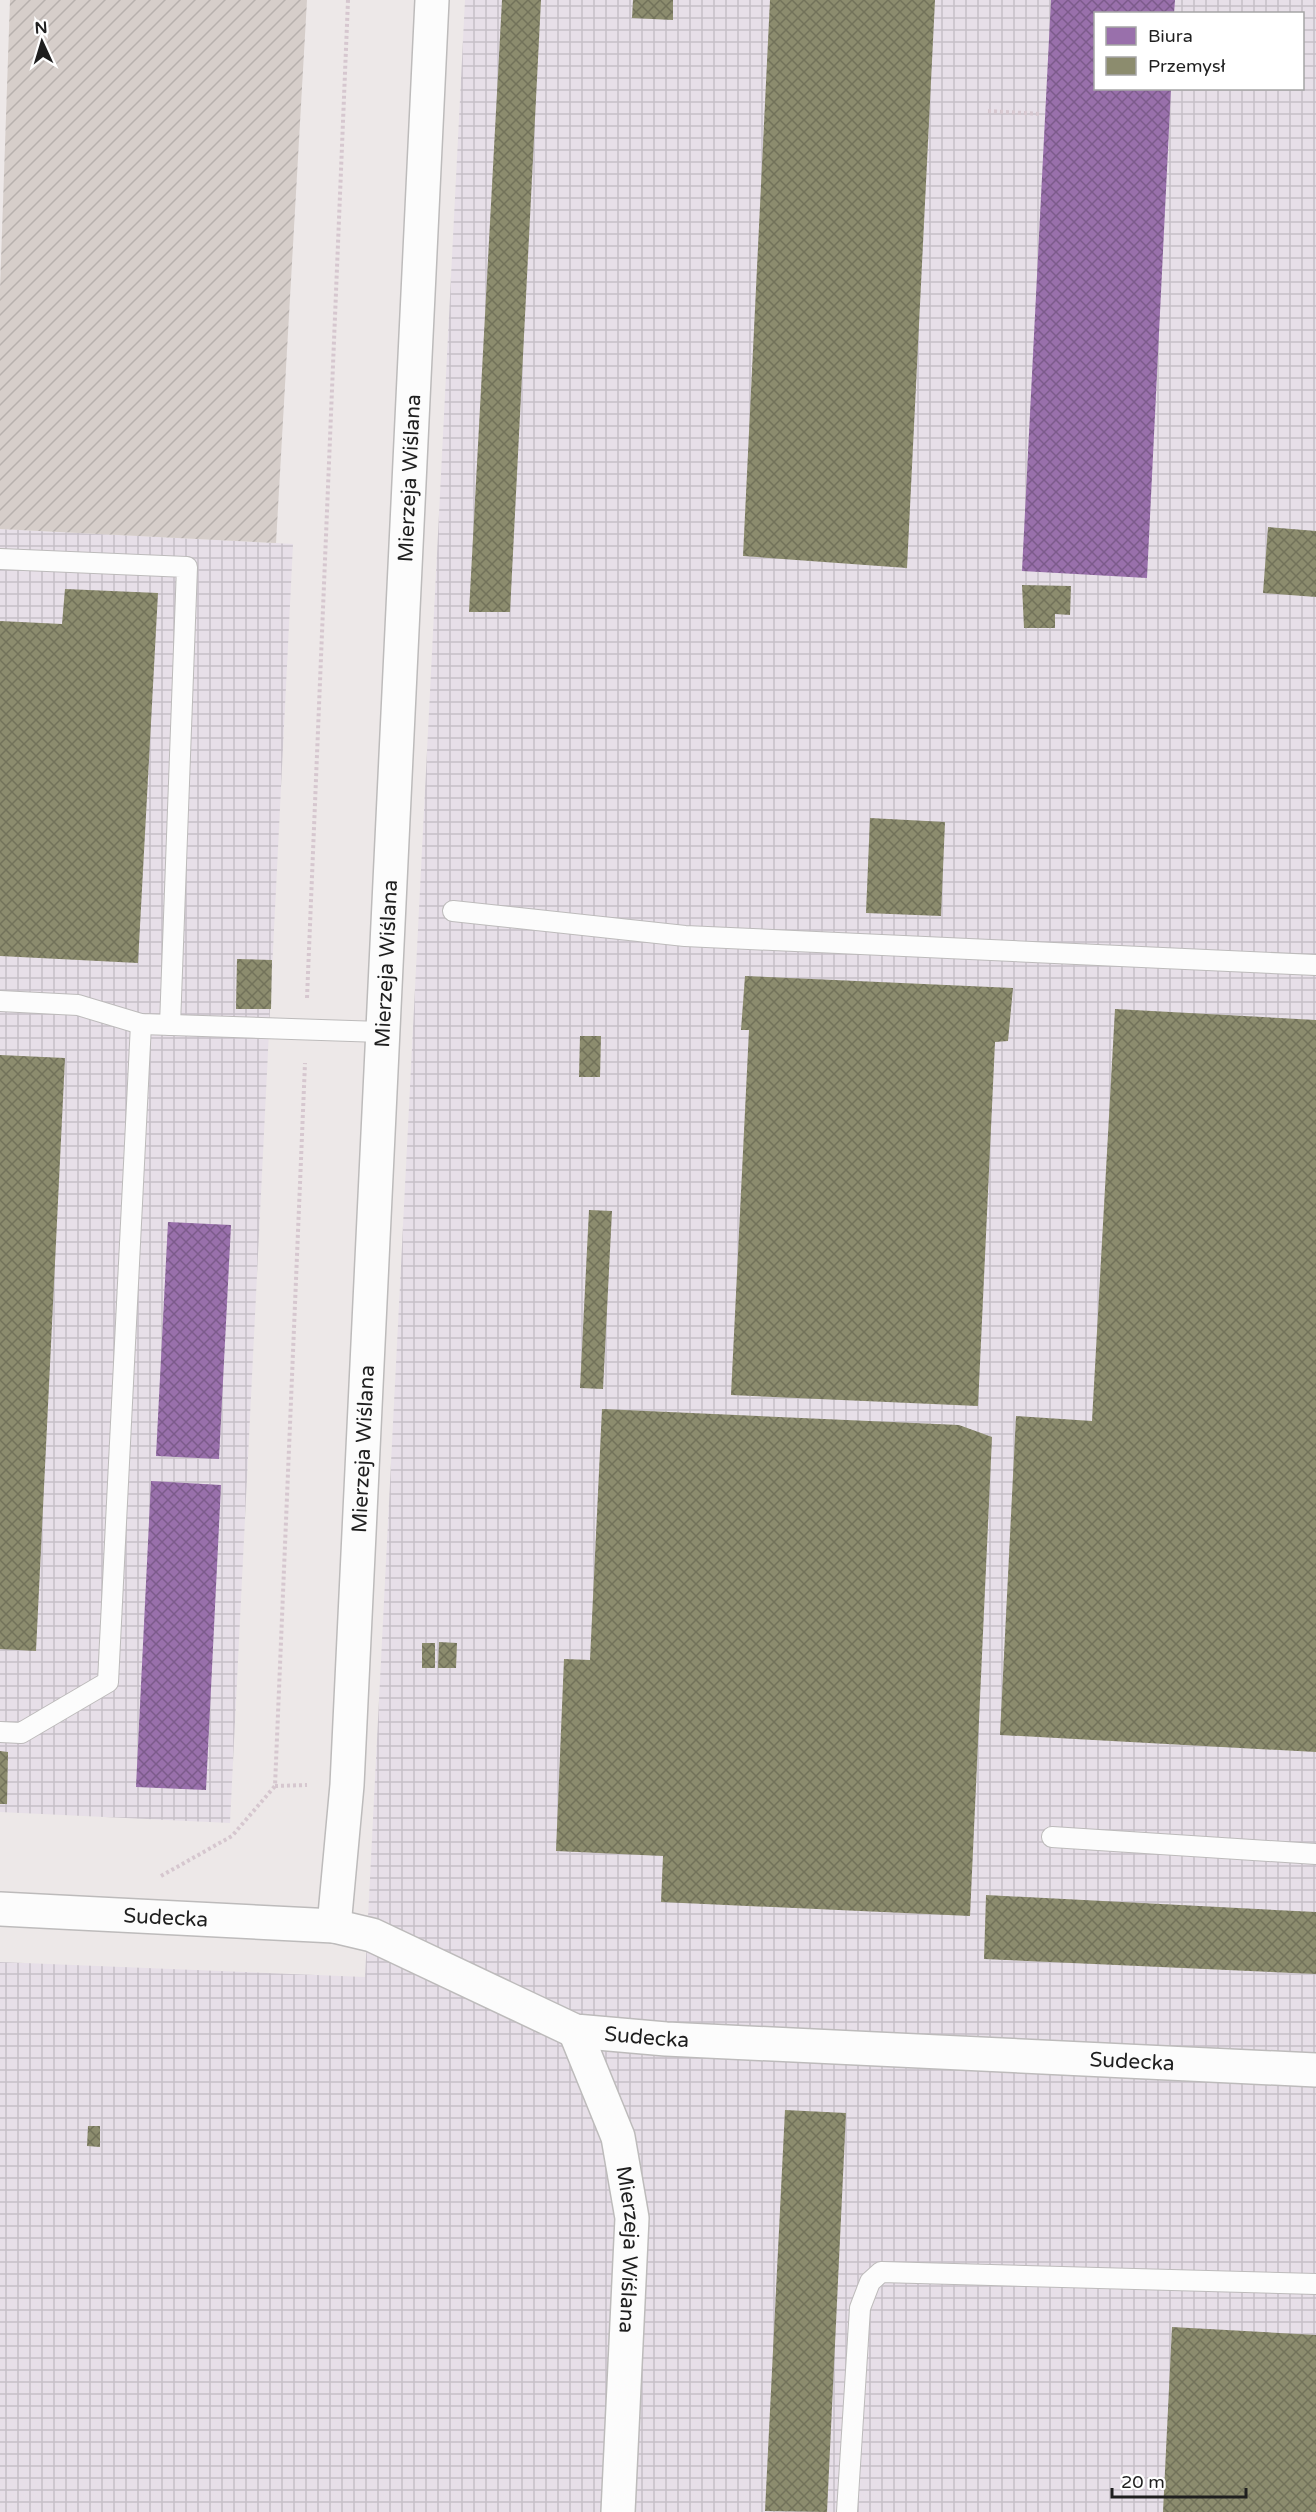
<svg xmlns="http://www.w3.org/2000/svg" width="1316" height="2512" font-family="'Varela Round',sans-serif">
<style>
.industrial{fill:url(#industrial-grid);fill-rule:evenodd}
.construction{fill:url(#construction-furrows)}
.offices{fill:url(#offices-cross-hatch)}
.industry{fill:url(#industry-cross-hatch)}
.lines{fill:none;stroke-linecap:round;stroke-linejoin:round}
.lane-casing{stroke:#bdbbbb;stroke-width:22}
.street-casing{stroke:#bdbbbb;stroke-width:36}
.path{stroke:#d6c7cf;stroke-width:4;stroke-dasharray:3 3;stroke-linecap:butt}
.lane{stroke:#fcfcfc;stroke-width:20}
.street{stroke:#fcfcfc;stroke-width:33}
.labels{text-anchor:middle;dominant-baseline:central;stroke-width:6;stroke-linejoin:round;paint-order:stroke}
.street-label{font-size:21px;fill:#1f1f1f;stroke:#fff}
</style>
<defs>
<pattern id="industrial-grid" width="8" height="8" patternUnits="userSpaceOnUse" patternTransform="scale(1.5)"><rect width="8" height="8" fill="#e7dfe8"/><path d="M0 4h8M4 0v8" fill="none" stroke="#c6bfc7"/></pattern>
<pattern id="construction-furrows" width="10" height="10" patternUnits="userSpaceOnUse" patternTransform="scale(1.5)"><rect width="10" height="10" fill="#d6ceca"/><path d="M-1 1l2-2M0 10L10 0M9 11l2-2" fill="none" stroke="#b7b0ad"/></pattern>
<pattern id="offices-cross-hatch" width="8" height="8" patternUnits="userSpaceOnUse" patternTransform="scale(1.5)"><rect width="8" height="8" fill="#9970ab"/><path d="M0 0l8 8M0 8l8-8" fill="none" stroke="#7c5b8b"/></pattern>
<pattern id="industry-cross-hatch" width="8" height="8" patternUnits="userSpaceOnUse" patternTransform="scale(1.5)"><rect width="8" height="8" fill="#8c8c6e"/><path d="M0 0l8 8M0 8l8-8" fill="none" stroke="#72725a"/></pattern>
</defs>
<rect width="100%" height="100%" fill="#ede8e8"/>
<!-- industrial -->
<g class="industrial">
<path d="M465 0H1316V2512H0V1962L365 1977ZM1096 14H1302V88H1096Z"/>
<polygon points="0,529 293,544 230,1823 0,1812"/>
</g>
<!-- construction -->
<polygon class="construction" points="10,0 307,0 276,543 0,529 0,290"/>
<!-- offices -->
<g class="offices">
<polygon points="1051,0 1175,0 1174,14 1096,14 1096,88 1171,88 1147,578 1022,571"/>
<polygon points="168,1222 231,1225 219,1459 156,1456"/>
<polygon points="151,1481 221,1485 206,1790 136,1787"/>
</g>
<!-- industry -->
<g class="industry">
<polygon points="502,0 541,0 510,612 469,612"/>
<polygon points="633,0 673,0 673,20 632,18"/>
<polygon points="770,0 935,0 907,568 743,556"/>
<polygon points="1268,527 1316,531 1316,597 1263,593"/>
<polygon points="1022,585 1071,586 1070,615 1055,614 1055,628 1024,628"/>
<polygon points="65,589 158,593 138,963 0,956 0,621 62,624"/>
<polygon points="870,818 945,822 941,916 866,913"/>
<polygon points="237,959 272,960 271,1009 236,1009"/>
<polygon points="745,976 1013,988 1008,1041 995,1042 978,1406 731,1395 749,1030 741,1030"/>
<polygon points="1115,1009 1316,1020 1316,1752 1000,1735 1016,1416 1092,1421"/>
<polygon points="580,1036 601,1036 600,1077 579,1077"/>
<polygon points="0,1055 65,1058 36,1651 0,1649"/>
<polygon points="589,1210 612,1211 603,1389 580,1388"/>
<polygon points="602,1409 959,1425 992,1437 970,1916 661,1902 663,1856 556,1851 564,1659 590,1660"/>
<polygon points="439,1642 457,1643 456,1668 438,1668"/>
<rect x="422" y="1643" width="13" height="25"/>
<polygon points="0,1751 8,1752 7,1804 0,1804"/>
<polygon points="986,1895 1316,1912 1316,1974 984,1959"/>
<polygon points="785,2110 846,2113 827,2512 765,2511"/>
<polygon points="88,2126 100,2126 100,2147 87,2146"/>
<polygon points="1172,2327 1316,2335 1316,2512 1163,2512"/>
</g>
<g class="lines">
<!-- lane casing -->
<g class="lane-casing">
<g id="lane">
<polyline points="0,559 187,567 170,1025"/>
<polyline points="453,911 685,936 1316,965"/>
<polyline points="0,1001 78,1005 141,1024 381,1032"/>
<polyline points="0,1732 21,1733 108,1682 141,1024"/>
<polyline points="1052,1837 1316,1854"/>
<polyline points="847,2512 860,2308 870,2282 881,2272 1316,2284"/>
</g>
</g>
<!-- street casing -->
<g class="street-casing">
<g id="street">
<path id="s1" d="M0 1909 334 1926 372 1935 575 2031 666 2039 1316 2070"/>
<path id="s2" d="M334 1926 347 1785 432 0"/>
<path id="s3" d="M575 2031 618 2137 632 2218 618 2512"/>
</g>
</g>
<!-- path -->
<g class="path">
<polyline points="988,111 1042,114"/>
<polyline points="307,998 348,0"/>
<polyline points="275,1786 307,1785"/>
<polyline points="161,1876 232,1836 275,1786 305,1063"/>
</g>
<!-- lane -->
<use href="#lane" class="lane"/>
<!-- street -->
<use href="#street" class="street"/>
</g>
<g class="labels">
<!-- street labels -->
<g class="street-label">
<text stroke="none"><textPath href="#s2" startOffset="1450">Mierzeja Wiślana</textPath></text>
<text stroke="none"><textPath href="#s2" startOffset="964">Mierzeja Wiślana</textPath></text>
<text stroke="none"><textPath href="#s2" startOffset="478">Mierzeja Wiślana</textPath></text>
<text stroke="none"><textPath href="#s1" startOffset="166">Sudecka</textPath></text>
<text stroke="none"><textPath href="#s1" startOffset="670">Sudecka</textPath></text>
<text stroke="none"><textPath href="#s1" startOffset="1156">Sudecka</textPath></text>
<text stroke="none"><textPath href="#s3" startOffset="228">Mierzeja Wiślana</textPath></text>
</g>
</g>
<!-- legend -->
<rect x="1094" y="12" width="210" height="78" fill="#ffffff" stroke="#a5a5a5" stroke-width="1.5"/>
<rect x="1106" y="27" width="30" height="18" fill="#9970ab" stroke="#a5a5a5" stroke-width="1.5"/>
<text x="1148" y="42" font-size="18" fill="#1f1f1f">Biura</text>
<rect x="1106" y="57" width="30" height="18" fill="#8c8c6e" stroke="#a5a5a5" stroke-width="1.5"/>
<text x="1148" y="72" font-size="18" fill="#1f1f1f">Przemysł</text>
<!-- north arrow -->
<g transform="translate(42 42) rotate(356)" stroke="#ffffff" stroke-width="4.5" paint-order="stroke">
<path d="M0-4.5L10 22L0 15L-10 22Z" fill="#1f1f1f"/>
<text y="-9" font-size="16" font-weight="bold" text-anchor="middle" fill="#1f1f1f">N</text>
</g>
<!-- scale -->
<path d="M1112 2488v9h134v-9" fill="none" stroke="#1f1f1f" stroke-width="3"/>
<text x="1121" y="2488" font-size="18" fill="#1f1f1f" stroke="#ffffff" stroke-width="4.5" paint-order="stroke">20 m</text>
</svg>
